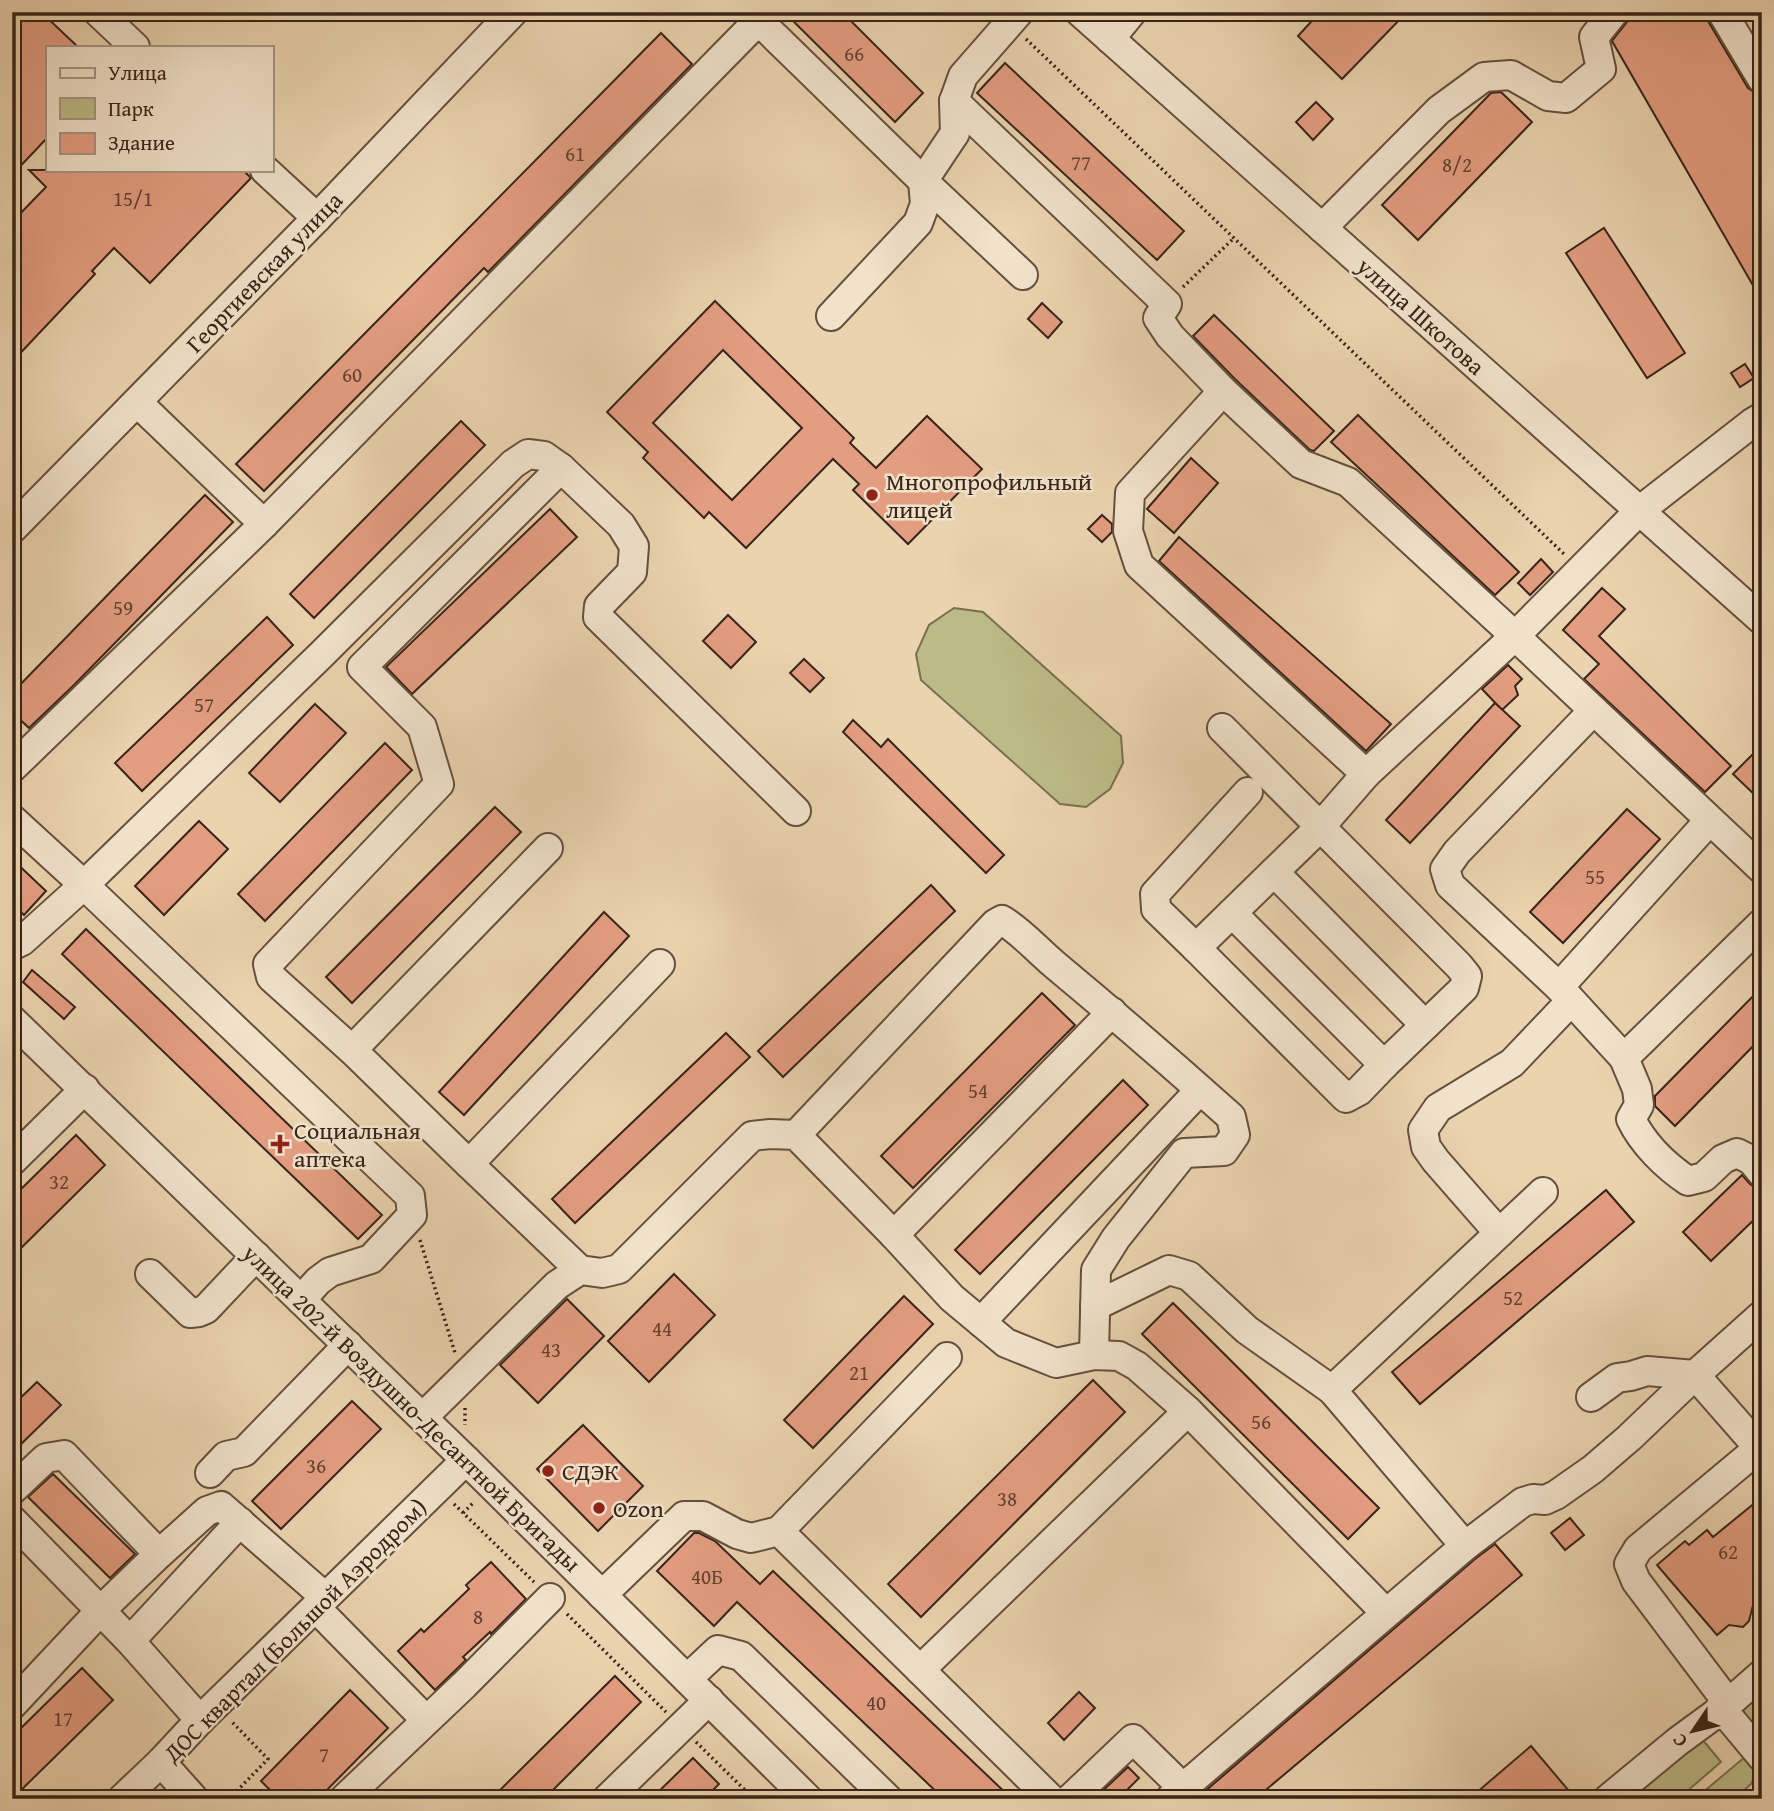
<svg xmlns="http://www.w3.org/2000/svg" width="1774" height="1811" font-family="'Gentium Book Plus',serif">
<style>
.green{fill:#bcbb87;stroke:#7a7050;stroke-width:2}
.building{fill:#e39d81;stroke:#392418;stroke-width:2;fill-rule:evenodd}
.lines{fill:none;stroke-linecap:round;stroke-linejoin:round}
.minor-casing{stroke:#65503e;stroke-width:32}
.path{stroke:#392418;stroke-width:3.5;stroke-dasharray:2 3.5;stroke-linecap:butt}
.minor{stroke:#f1e2cb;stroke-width:28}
.poi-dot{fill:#8f2418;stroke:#f1e2cb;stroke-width:2.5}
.labels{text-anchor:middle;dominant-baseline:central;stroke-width:5;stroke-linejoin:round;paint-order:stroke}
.number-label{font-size:21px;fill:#644232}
.street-label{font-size:24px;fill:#392418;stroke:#f1e2cb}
.poi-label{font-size:24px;fill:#392418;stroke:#f1e2cb;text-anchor:start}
</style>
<rect width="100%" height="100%" fill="#ead3af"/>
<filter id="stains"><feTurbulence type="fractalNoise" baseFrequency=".00286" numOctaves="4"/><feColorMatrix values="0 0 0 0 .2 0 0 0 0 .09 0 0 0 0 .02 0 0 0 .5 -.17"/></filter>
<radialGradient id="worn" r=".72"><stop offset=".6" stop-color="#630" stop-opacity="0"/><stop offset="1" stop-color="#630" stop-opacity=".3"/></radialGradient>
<!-- green -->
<g class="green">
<polygon points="954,608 983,612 1121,736 1123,763 1110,789 1086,807 1060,804 921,680 916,654 929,625"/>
<polygon points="1750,1703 1762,1704 1762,1737 1745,1715 1742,1709 1745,1705"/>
<polygon points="1702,1739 1721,1762 1678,1799 1631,1799"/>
<polygon points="1746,1756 1759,1769 1751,1784 1734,1799 1695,1799"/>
</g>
<!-- building -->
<g class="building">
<polygon points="12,12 41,12 78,47 47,47 47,138 12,175"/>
<polygon points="784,12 842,12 923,93 895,122"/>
<polygon points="1320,12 1407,12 1342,79 1298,36"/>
<polygon points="1643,12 1705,12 1708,21 1748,88 1757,94 1762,103 1762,301 1612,41 1627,22"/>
<polygon points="661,33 692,64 488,272 484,268 264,491 236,464"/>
<polygon points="1005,63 1184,231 1157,260 977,93"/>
<polygon points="1501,92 1532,122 1418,240 1382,205 1491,93"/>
<polygon points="1316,102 1333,119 1313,140 1296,122"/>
<polygon points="29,170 243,170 251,178 150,283 114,248 92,271 95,274 12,362 12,222 46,187"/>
<polygon points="1604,228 1685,353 1647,378 1566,253"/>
<path d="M715 301 854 438 850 443 876 468 927 416 982 469 908 544 853 490 859 484 833 459 746 548 709 512 704 518 643 458 648 452 607 412ZM723 350 802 428 732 500 653 423Z"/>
<polygon points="1042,303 1062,322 1048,338 1028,319"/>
<polygon points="1214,315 1334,431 1314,451 1310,450 1235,379 1193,336"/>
<polygon points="1745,364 1754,378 1740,387 1731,373"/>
<polygon points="1358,415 1519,572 1495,595 1331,442"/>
<polygon points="461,421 485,445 314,618 290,594"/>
<polygon points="1191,458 1218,483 1174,533 1147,509"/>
<polygon points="205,495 233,522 74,685 29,728 12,712 12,693"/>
<polygon points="550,509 577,537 412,694 386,667"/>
<polygon points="1102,515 1112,524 1112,532 1102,542 1088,529"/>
<polygon points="1179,537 1391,724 1366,751 1159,561"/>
<polygon points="1541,559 1553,572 1530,595 1518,583"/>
<polygon points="1602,588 1625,609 1599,636 1731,766 1705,792 1584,679 1599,664 1563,630"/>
<polygon points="728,615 756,642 731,668 703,641"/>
<polygon points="267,617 293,645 142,791 115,763"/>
<polygon points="804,659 824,678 810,692 790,673"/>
<polygon points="1508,665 1522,679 1515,686 1518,695 1502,710 1482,689"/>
<polygon points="1495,703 1520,726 1410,843 1386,820"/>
<polygon points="315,704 346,733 280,802 249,773"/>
<polygon points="853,720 881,747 888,739 1004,855 986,873 843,732"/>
<polygon points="385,743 412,770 265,921 238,894"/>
<polygon points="1762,745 1762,802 1733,774"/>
<polygon points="495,807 521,832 352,1003 326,977"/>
<polygon points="1627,809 1660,839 1563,943 1530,912"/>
<polygon points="199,821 228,849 164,915 135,886"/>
<polygon points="12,859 46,891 24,915 12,903"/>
<polygon points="931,885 955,911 783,1077 758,1051"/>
<polygon points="604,912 629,936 464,1115 439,1092"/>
<polygon points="86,929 382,1215 358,1239 62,954"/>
<polygon points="32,970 75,1007 64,1019 23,982"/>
<polygon points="1762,987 1762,1037 1675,1126 1655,1106 1655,1096"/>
<polygon points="1042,993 1075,1025 913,1188 881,1156"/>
<polygon points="726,1033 750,1057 575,1223 552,1199"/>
<polygon points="1123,1080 1148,1105 980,1274 955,1250"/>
<polygon points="76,1135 105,1165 12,1257 12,1198"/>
<polygon points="1742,1175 1750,1184 1756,1188 1762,1189 1762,1212 1711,1261 1683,1232"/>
<polygon points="1606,1190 1634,1222 1420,1404 1392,1372"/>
<polygon points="674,1274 715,1315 649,1382 608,1341"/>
<polygon points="904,1296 933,1324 813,1448 784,1420"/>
<polygon points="567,1299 604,1336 538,1403 500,1365"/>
<polygon points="1173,1303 1379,1508 1348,1539 1142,1334"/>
<polygon points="1093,1380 1125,1412 921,1617 888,1584"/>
<polygon points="37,1382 61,1405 12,1453 12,1406"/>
<polygon points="352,1401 381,1429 281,1529 252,1501"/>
<polygon points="583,1425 643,1486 598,1531 537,1469"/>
<polygon points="53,1474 135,1554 110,1578 28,1497"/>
<polygon points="1762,1497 1762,1598 1753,1605 1749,1621 1743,1627 1729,1625 1717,1635 1657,1565 1685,1541 1689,1545 1707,1530 1713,1537"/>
<polygon points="1570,1518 1584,1535 1565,1550 1551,1533"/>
<polygon points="694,1533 699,1533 715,1541 760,1584 773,1571 1012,1799 944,1799 737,1602 714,1626 657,1571"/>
<polygon points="1495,1544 1522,1575 1255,1799 1196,1799 1475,1559"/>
<polygon points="491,1562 526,1599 491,1634 490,1632 463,1657 466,1660 435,1690 398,1651 421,1629 424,1632 469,1589 466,1585"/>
<polygon points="82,1668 113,1700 12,1799 12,1737"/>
<polygon points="615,1676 641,1702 544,1799 491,1799"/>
<polygon points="350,1690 388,1728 318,1799 279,1799 261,1781"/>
<polygon points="1079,1692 1095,1708 1064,1740 1048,1723"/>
<polygon points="1531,1746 1569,1791 1560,1799 1469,1799"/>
<polygon points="693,1758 719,1784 704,1799 651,1799"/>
<polygon points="1128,1767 1139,1778 1118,1799 1100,1799 1097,1796"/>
</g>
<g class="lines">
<!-- minor casing -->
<g class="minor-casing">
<g id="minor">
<polyline points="98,12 135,47"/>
<polyline points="1080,12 1762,620"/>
<polyline points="1722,12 1762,79"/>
<polyline points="1110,39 1132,12"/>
<polyline points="954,101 1167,304 1158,318 1170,336 1223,391 1301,464 1348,482 1515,636 1762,869"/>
<polyline points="265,170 317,218"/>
<polyline points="1322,228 1439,110 1484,77 1511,75 1548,96 1566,98 1601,69 1594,37 1614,12"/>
<polyline points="831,316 918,223 925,204 923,181 1023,275"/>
<polyline points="1223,391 1130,493 1128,531 1139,565 1366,774"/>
<polyline points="264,524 753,26 765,27 923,181 955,133 954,101 963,76 1019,12"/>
<polyline points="12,529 317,218 513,12"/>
<polyline points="1593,711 1457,852 1445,869 1450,885 1559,987 1624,1058 1762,923"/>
<polyline points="12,768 264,524 138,403"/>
<polyline points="1248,792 1155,894 1156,909 1196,948 1320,827 1366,774 1515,636 1639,511 1752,423 1762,417"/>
<polyline points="12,819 84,885 321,655 513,464 528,454 544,456 561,468"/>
<polyline points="1274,872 1425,1025"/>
<polyline points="1232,913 1384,1065"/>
<polyline points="12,946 22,941 84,885 410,1196 412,1215 371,1259 330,1272 318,1281 301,1300"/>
<polyline points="1196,948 1346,1098 1359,1091 1384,1065 1464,988 1467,976 1459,966 1222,728"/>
<polyline points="1559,987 1709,821"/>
<polyline points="12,1020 466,1460 808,1799"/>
<polyline points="352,1050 548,848"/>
<path d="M1624 1058 1637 1089 1639 1105 1631 1119C1643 1144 1666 1166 1688 1181L1704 1177 1723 1159 1737 1153 1751 1160 1762 1173"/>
<path d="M796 1135 995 924 1002 920C1022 932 1037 950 1055 965 1115 1015 1173 1065 1231 1117L1235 1135 1224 1151 1184 1153 1116 1238 1096 1270 1094 1355"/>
<polyline points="12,1161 85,1089"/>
<polyline points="469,1164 352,1050 271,977 268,964 439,784 422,727 362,667 561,468 621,525 634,546 632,572 599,606 598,617 796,811"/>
<polyline points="1499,1233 1436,1161 1426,1147 1423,1130 1438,1108 1512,1063 1571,1001"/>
<polyline points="894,1235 1112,1012"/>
<polyline points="580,1270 469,1164 660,964"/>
<polyline points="150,1274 190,1313 199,1312 206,1309 256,1256"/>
<polyline points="1095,1306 1169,1270 1189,1276 1247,1330 1332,1390"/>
<polyline points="1762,1315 1695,1375 1759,1448 1762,1448"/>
<polyline points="981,1322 1200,1090"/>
<polyline points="1591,1397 1617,1378 1631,1376 1647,1371 1695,1375"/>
<polyline points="423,1417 557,1285 580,1270 602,1273 619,1269 752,1136 770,1134 796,1135 894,1235 952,1298 1006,1343 1056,1363 1094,1355 1119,1356 1137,1366 1188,1411 1386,1613"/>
<polyline points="210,1473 226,1456 244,1452 348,1345"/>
<polyline points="12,1490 46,1458 64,1455 159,1554 207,1511 221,1506 325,1597"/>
<polyline points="12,1520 130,1641 200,1720"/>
<polyline points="779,1531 947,1357"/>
<polyline points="1465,1546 1523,1502 1533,1499 1545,1500 1556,1495 1593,1469 1629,1438 1695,1375"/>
<polyline points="602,1595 684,1516 703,1516 737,1534 751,1538 779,1531 1051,1799"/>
<polyline points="316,1608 426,1720"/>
<polyline points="130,1641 240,1522"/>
<polyline points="920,1670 1188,1411"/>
<polyline points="1762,1674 1722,1709 1762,1757"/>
<polyline points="687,1679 718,1650 741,1656 888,1799"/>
<polyline points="1728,1703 1636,1581 1629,1564 1638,1549 1759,1448"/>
<polyline points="12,1705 101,1610 159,1554"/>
<polyline points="161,1762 194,1799"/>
<polyline points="122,1799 161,1762 200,1720 466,1460"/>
<polyline points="344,1799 464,1685 550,1598"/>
<polyline points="607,1799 709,1700"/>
<polyline points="1070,1799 1133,1739 1183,1788"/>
<polyline points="1170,1799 1465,1546 1332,1390 1543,1192"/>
<polyline points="1608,1799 1677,1742 1722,1709"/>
</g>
</g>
<!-- path -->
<g class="path">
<polyline points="1026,39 1564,554"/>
<polyline points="1183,287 1234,238"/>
<polyline points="420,1240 455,1353"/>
<polyline points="465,1408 465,1425"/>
<polyline points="454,1504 534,1582"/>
<polyline points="463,1513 474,1502"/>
<polyline points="567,1614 666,1712"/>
<polyline points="696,1742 754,1799"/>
<polyline points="229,1799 268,1759 232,1722"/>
</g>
<!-- minor -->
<use href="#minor" class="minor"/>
</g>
<!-- markers -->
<g class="poi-dot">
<circle cx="872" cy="495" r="7"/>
<path d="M276.5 1133.5h7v7h7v7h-7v7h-7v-7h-7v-7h7z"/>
<circle cx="548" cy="1471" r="7"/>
<circle cx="599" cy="1508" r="7"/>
</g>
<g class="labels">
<!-- number labels -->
<g class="number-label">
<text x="854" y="53">66</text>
<text x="575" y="153">61</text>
<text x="1081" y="162">77</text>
<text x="1457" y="164">8/2</text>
<text x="133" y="198">15/1</text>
<text x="352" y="374">60</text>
<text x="123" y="607">59</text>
<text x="204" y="704">57</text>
<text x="1595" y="876">55</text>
<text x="978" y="1090">54</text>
<text x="59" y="1181">32</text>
<text x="1513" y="1297">52</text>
<text x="662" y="1328">44</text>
<text x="551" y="1349">43</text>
<text x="859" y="1372">21</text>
<text x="1261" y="1421">56</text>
<text x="316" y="1465">36</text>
<text x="1007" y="1498">38</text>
<text x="1728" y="1551">62</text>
<text x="707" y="1576">40Б</text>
<text x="478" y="1616">8</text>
<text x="876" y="1702">40</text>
<text x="63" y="1718">17</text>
<text x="324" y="1754">7</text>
</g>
<!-- street labels -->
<g class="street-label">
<text transform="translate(264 272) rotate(-46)">Георгиевская улица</text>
<text transform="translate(1421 316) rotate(42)">улица Шкотова</text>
<text transform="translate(412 1408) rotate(44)">улица 202-й Воздушно-Десантной Бригады</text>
<text transform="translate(295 1630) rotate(-45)">ДОС квартал (Большой Аэродром)</text>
</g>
<!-- poi labels -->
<g class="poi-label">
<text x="886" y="481">Многопрофильный<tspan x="886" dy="28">лицей</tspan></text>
<text x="294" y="1130">Социальная<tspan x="294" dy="28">аптека</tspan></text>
<text x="562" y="1471">СДЭК</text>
<text x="613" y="1508">Ozon</text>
</g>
</g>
<!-- margin -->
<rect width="1774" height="1811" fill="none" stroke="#ead3af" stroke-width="42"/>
<rect x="14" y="14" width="1746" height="1783" fill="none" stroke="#392418" stroke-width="3.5"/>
<rect x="21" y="21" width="1732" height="1769" fill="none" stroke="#392418" stroke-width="2"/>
<!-- legend -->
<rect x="46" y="46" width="228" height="126" fill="#f1e2cb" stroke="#a79683" stroke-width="2"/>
<rect x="60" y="68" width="35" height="10" fill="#f1e2cb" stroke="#a79683" stroke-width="2"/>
<text x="108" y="80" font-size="21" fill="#392418">Улица</text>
<rect x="60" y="98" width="35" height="21" fill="#bcbb87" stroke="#a79683" stroke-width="2"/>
<text x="108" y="116" font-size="21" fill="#392418">Парк</text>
<rect x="60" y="133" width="35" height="21" fill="#e39d81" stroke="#a79683" stroke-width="2"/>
<text x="108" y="150" font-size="21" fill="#392418">Здание</text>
<!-- north arrow -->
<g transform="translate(1693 1731) rotate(235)" stroke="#f1e2cb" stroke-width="5" paint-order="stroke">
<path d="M0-5L12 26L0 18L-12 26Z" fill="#392418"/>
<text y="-10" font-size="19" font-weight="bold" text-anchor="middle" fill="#392418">С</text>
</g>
<rect width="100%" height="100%" filter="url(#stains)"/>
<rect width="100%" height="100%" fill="url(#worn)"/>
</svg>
